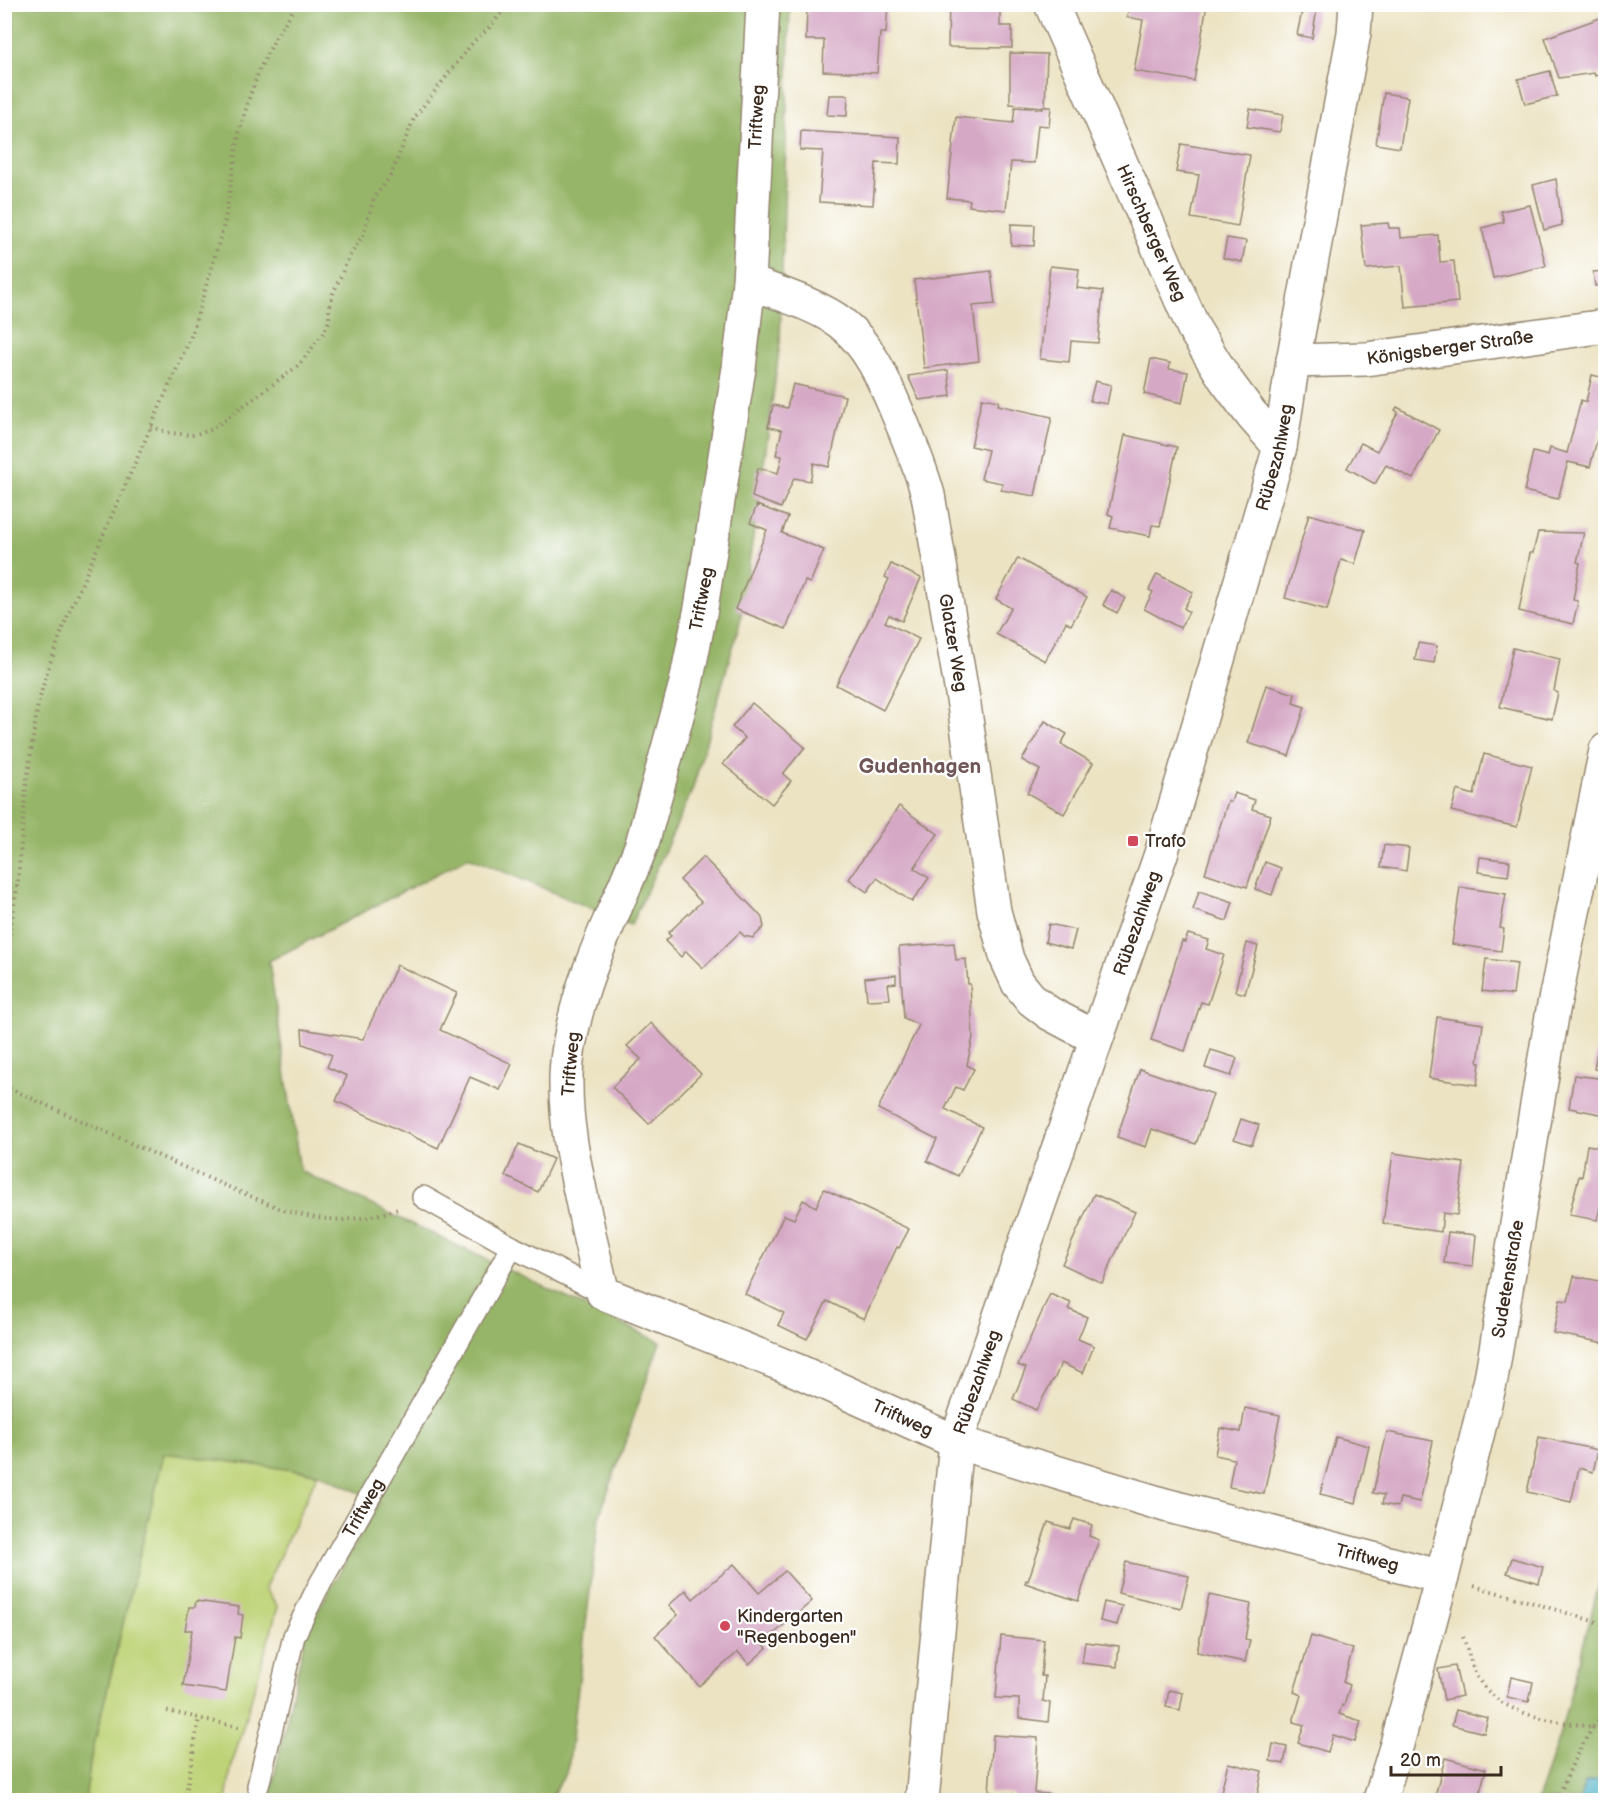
<svg xmlns="http://www.w3.org/2000/svg" width="1610" height="1805" font-family="'Balsamiq Sans',sans-serif">
<style>
.green{fill:#bed377;stroke:#7c7e4a;stroke-width:1.5}
.forest{fill:#96b568;stroke:#687043;stroke-width:1.5}
.water{fill:#45adc5;stroke:#406c72;stroke-width:1.5}
.building{fill:#d5a8c5}
.lines{fill:none;stroke-linecap:round;stroke-linejoin:round}
.lane-casing{stroke:#948670;stroke-width:24}
.street-casing{stroke:#948670;stroke-width:36}
.path{stroke:#948670;stroke-width:4;stroke-dasharray:1.5 4.5;stroke-linecap:butt}
.lane{stroke:#fff;stroke-width:21}
.street{stroke:#fff;stroke-width:33}
.poi-dot{fill:#d1495b;stroke:#fff;stroke-width:2}
.labels{text-anchor:middle;dominant-baseline:central;stroke-width:4.5;stroke-linejoin:round;paint-order:stroke}
.street-label{font-size:18px;fill:#3b2a1e;stroke:#fff}
.poi-label{font-size:18px;fill:#3b2a1e;stroke:#fff;text-anchor:start}
.quarter-label{font-size:21px;font-weight:bold;fill:#715658;stroke:#fff}
</style>
<rect width="100%" height="100%" fill="#fff"/>
<filter id="ink" filterUnits="userSpaceOnUse"><feTurbulence type="fractalNoise" baseFrequency=".0167" numOctaves="2"/><feDisplacementMap in="SourceGraphic" scale="12" xChannelSelector="R" yChannelSelector="G"/><feConvolveMatrix kernelMatrix="1 2 1 2 8 2 1 2 1" color-interpolation-filters="sRGB"/></filter>
<filter id="wash" filterUnits="userSpaceOnUse"><feTurbulence type="fractalNoise" baseFrequency=".008" numOctaves="4" result="noise"/><feDisplacementMap in="SourceGraphic" scale="24" xChannelSelector="R" yChannelSelector="G"/><feGaussianBlur stdDeviation="1.35" result="paint"/><feColorMatrix in="noise" values="0 0 0 0 0 0 0 0 0 0 0 0 0 0 0 0 0 1.4 0 .05"/><feComposite in="paint" operator="in"/></filter>
<g filter="url(#wash)">
<rect width="100%" height="100%" fill="#ece3c3"/>
<!-- green -->
<polygon class="green" points="164,1453 318,1473 265,1588 278,1607 231,1768 226,1800 85,1800 91,1757"/>
<!-- forest -->
<g class="forest">
<polygon points="5,5 790,5 780,343 762,479 740,622 692,791 631,925 469,857 269,961 300,1171 660,1342 599,1517 568,1770 549,1800 269,1800 306,1632 379,1502 318,1473 164,1453 91,1757 85,1800 5,1800"/>
<polygon points="1605,1562 1605,1778 1585,1783 1579,1800 1537,1800 1559,1737"/>
</g>
<!-- water -->
<polygon class="water" points="1605,1778 1605,1800 1579,1800 1585,1783"/>
<g id="blocks">
<!-- building -->
<g class="building">
<polygon points="807,4 888,4 886,33 880,33 877,73 823,71 824,40 806,40"/>
<polygon points="949,4 1000,4 1000,26 1012,26 1012,48 948,47"/>
<polygon points="1129,4 1207,4 1194,81 1134,71 1143,20 1127,17"/>
<polygon points="1303,6 1317,9 1312,38 1297,35"/>
<polygon points="1605,16 1605,72 1595,76 1594,73 1559,78 1545,38"/>
<polygon points="1010,53 1047,54 1045,107 1051,107 1049,126 1038,125 1034,163 1011,162 1006,210 969,206 970,200 947,198 956,117 1013,123 1015,107 1043,109 1043,107 1010,104"/>
<polygon points="1550,71 1557,96 1525,104 1518,79"/>
<polygon points="1384,93 1408,97 1400,148 1376,144"/>
<polygon points="829,95 848,95 847,116 827,115"/>
<polygon points="1250,109 1283,115 1280,132 1247,127"/>
<polygon points="801,131 900,137 899,164 876,163 873,205 819,202 823,151 800,150"/>
<polygon points="1181,144 1250,155 1238,226 1191,218 1199,175 1176,172"/>
<polygon points="1556,179 1562,225 1544,230 1533,185"/>
<polygon points="1530,205 1546,266 1493,278 1482,228 1504,222 1501,211"/>
<polygon points="1388,223 1389,228 1400,228 1401,238 1438,235 1440,262 1454,261 1458,302 1405,307 1401,266 1366,269 1361,225"/>
<polygon points="1011,224 1035,225 1034,246 1011,245"/>
<polygon points="1227,238 1246,241 1242,262 1223,258"/>
<polygon points="1050,266 1079,269 1077,288 1103,291 1098,343 1071,341 1069,362 1040,359"/>
<polygon points="991,271 995,304 973,306 979,361 924,368 914,280"/>
<polygon points="1605,271 1605,285 1595,286 1593,272"/>
<polygon points="1151,359 1170,363 1169,369 1188,372 1182,403 1144,394"/>
<polygon points="948,370 951,396 919,400 908,376"/>
<polygon points="1592,375 1605,378 1605,429 1600,428 1590,467 1568,462 1558,499 1524,491 1533,452 1548,456 1550,448 1567,453 1581,400 1586,402"/>
<polygon points="1095,381 1111,385 1107,404 1090,401"/>
<polygon points="793,384 845,396 829,467 814,463 810,481 794,478 781,508 752,497 758,468 778,473 782,456 776,455 782,430 768,427 773,405 787,408"/>
<polygon points="982,398 999,401 998,405 1052,417 1035,496 1001,490 1002,483 981,479 988,450 971,446"/>
<polygon points="1397,407 1439,430 1413,479 1386,465 1375,484 1347,468 1361,443 1377,451 1398,412 1395,410"/>
<polygon points="1125,435 1177,447 1160,526 1152,525 1150,536 1110,528 1113,516 1108,514"/>
<polygon points="757,505 788,517 782,533 824,550 810,583 805,581 786,629 735,609 767,530 750,523"/>
<polygon points="1309,514 1365,530 1355,564 1341,560 1327,610 1285,598"/>
<polygon points="1538,532 1584,533 1577,562 1580,563 1573,600 1578,601 1573,624 1519,611 1530,553 1533,553"/>
<polygon points="1018,558 1087,597 1071,625 1066,622 1045,661 996,634 1011,608 996,599"/>
<polygon points="891,564 921,578 902,621 889,615 885,622 919,639 883,710 836,685 889,579 885,577"/>
<polygon points="1157,574 1193,592 1184,608 1189,612 1180,628 1144,609 1153,592 1149,590"/>
<polygon points="1111,590 1125,598 1117,613 1103,605"/>
<polygon points="1418,643 1437,646 1434,663 1415,660"/>
<polygon points="1513,648 1560,659 1554,691 1558,693 1552,719 1500,707"/>
<polygon points="1266,685 1295,694 1293,703 1305,707 1289,756 1248,743"/>
<polygon points="752,703 805,747 783,774 791,781 772,804 723,764 745,738 732,727"/>
<polygon points="1045,721 1067,734 1061,744 1093,763 1064,814 1027,793 1040,770 1022,760"/>
<polygon points="1484,754 1532,766 1517,827 1451,811 1457,790 1474,795"/>
<polygon points="1234,793 1255,800 1252,809 1271,815 1247,887 1205,873 1228,801 1231,802"/>
<polygon points="899,806 938,834 914,868 929,878 912,902 877,878 867,892 849,879"/>
<polygon points="1384,845 1409,848 1406,871 1381,867"/>
<polygon points="703,857 758,913 762,918 764,927 753,938 744,936 740,932 703,968 686,951 681,957 665,941 671,936 668,933 701,902 680,880"/>
<polygon points="1480,857 1510,861 1508,876 1478,872"/>
<polygon points="1265,862 1281,868 1272,895 1255,889"/>
<polygon points="1460,887 1506,894 1500,928 1504,929 1501,951 1452,944"/>
<polygon points="1199,891 1233,902 1227,921 1193,910"/>
<polygon points="1049,924 1076,930 1071,949 1045,942"/>
<polygon points="1188,934 1209,940 1206,949 1224,955 1208,1004 1201,1002 1185,1051 1151,1040 1182,941 1185,942"/>
<polygon points="954,943 956,960 966,959 968,984 970,984 973,1037 967,1065 974,1069 963,1090 956,1087 945,1109 982,1127 958,1176 927,1161 937,1139 878,1109 919,1025 904,1018 899,947"/>
<polygon points="1247,943 1258,946 1245,994 1235,991"/>
<polygon points="1486,959 1517,963 1513,995 1482,991"/>
<polygon points="397,965 457,993 440,1030 512,1064 500,1090 470,1077 438,1148 336,1101 347,1076 327,1067 332,1055 303,1044 302,1029 363,1039"/>
<polygon points="896,975 896,983 888,984 890,999 867,1000 865,978"/>
<polygon points="1437,1017 1483,1024 1478,1063 1480,1063 1477,1085 1429,1078"/>
<polygon points="651,1023 701,1074 649,1124 612,1087 641,1059 627,1046"/>
<polygon points="1599,1041 1605,1042 1605,1071 1594,1069"/>
<polygon points="1211,1050 1237,1058 1231,1076 1205,1068"/>
<polygon points="1140,1069 1213,1094 1196,1144 1152,1129 1146,1147 1117,1137"/>
<polygon points="1574,1075 1605,1079 1605,1115 1569,1108"/>
<polygon points="1241,1119 1259,1125 1252,1145 1234,1139"/>
<polygon points="519,1144 553,1159 538,1192 505,1176"/>
<polygon points="1587,1145 1605,1148 1605,1205 1601,1204 1597,1220 1569,1215 1579,1176 1582,1177"/>
<polygon points="1393,1153 1464,1163 1457,1215 1443,1213 1441,1232 1383,1223"/>
<polygon points="824,1189 909,1229 899,1248 897,1247 864,1319 827,1301 807,1339 778,1325 784,1313 745,1294 784,1215 794,1219 803,1200 816,1207"/>
<polygon points="1094,1194 1135,1212 1102,1283 1062,1264"/>
<polygon points="1448,1232 1476,1235 1473,1266 1444,1263"/>
<polygon points="1574,1276 1605,1282 1605,1343 1553,1333 1560,1300 1568,1301"/>
<polygon points="1050,1294 1071,1303 1068,1309 1087,1317 1078,1339 1094,1346 1083,1373 1061,1363 1054,1380 1053,1380 1036,1410 1013,1399 1026,1368 1018,1365"/>
<polygon points="1245,1408 1280,1415 1264,1494 1229,1487 1234,1459 1215,1455 1220,1428 1241,1432"/>
<polygon points="1387,1432 1433,1441 1420,1502 1400,1498 1398,1507 1382,1504 1384,1495 1373,1493"/>
<polygon points="1336,1437 1369,1446 1356,1503 1320,1494"/>
<polygon points="1539,1437 1598,1450 1593,1472 1579,1468 1571,1502 1527,1492"/>
<polygon points="1074,1519 1092,1525 1089,1536 1099,1540 1078,1601 1025,1583 1026,1580 1028,1581 1048,1522 1070,1529"/>
<polygon points="1512,1558 1543,1567 1539,1583 1507,1573"/>
<polygon points="1126,1562 1189,1576 1181,1608 1118,1593"/>
<polygon points="734,1564 759,1593 785,1571 812,1601 763,1643 767,1648 749,1664 738,1652 699,1686 655,1636 678,1615 669,1605 686,1590 693,1599"/>
<polygon points="1209,1595 1251,1604 1245,1639 1250,1640 1245,1662 1197,1652"/>
<polygon points="196,1601 239,1607 238,1614 243,1615 240,1638 235,1637 226,1692 183,1686 192,1630 185,1630 189,1607 195,1607"/>
<polygon points="1104,1602 1122,1606 1117,1625 1100,1621"/>
<polygon points="1001,1636 1044,1640 1041,1676 1045,1676 1043,1701 1050,1703 1048,1722 1019,1718 1019,1699 996,1698"/>
<polygon points="1311,1636 1353,1649 1343,1682 1350,1685 1344,1706 1342,1705 1339,1714 1361,1721 1355,1742 1333,1735 1328,1752 1298,1743 1304,1725 1293,1722 1301,1695 1294,1692"/>
<polygon points="1085,1642 1119,1646 1117,1667 1082,1663"/>
<polygon points="1455,1666 1462,1696 1444,1700 1438,1669"/>
<polygon points="1511,1677 1533,1682 1529,1702 1507,1697"/>
<polygon points="1169,1690 1183,1693 1180,1710 1166,1707"/>
<polygon points="1456,1710 1488,1718 1484,1733 1452,1725"/>
<polygon points="993,1735 1038,1738 1034,1793 1051,1794 1051,1800 1013,1800 1013,1794 989,1792"/>
<polygon points="1273,1744 1287,1747 1284,1764 1270,1761"/>
<polygon points="1445,1758 1486,1769 1478,1800 1434,1800"/>
<polygon points="1228,1763 1262,1771 1256,1800 1219,1800"/>
</g>
</g>
</g>
<g filter="url(#ink)">
<use href="#blocks" fill-opacity="0" stroke="#948670" stroke-width="1.5"/>
<g class="lines">
<!-- lane casing -->
<g class="lane-casing">
<g id="lane">
<polyline points="423,1197 512,1247 603,1293"/>
<path id="s1" d="M258 1786 294 1636 317 1589 512 1247"/>
</g>
</g>
<!-- street casing -->
<g class="street-casing">
<g id="street">
<path id="s2" d="M763 4 749 282 739 368 701 608 686 683 642 844C623 894 598 941 582 992 573 1022 565 1055 566 1086 566 1125 574 1162 582 1200 588 1231 595 1262 603 1293L798 1371 956 1442 1165 1505 1442 1577"/>
<path id="s3" d="M1051 4 1194 329 1225 379 1251 414 1280 447"/>
<path id="s4" d="M749 282C775 292 820 306 841 323 872 347 886 386 901 421 911 445 921 469 928 495L964 705 994 911 1007 959 1018 983 1032 1000 1049 1013 1096 1038"/>
<path id="s5" d="M1293 361 1366 359 1606 326"/>
<path id="s6" d="M922 1800 956 1442 1161 854 1280 447 1293 361 1354 33 1356 4"/>
<path id="s7" d="M1380 1800 1397 1744 1442 1577 1491 1379 1553 1010 1606 750"/>
</g>
</g>
<!-- path -->
<g class="path">
<polyline points="151,427 170,433 192,435 211,430 299,365 325,331 329,321 329,310 333,294 339,280 349,257 363,235 374,198 391,175 414,118 474,41 488,29 509,4"/>
<polyline points="4,970 18,881 26,786 38,704 48,669 67,617 192,334 224,225 239,134 249,98 260,68 276,37 297,4"/>
<polyline points="4,1086 219,1183 286,1211 316,1218 344,1220 370,1217 398,1209"/>
<polyline points="1474,1586 1534,1603 1606,1625"/>
<path d="M1463 1637C1468 1650 1471 1665 1477 1677 1501 1717 1552 1720 1593 1727L1576 1756 1557 1800"/>
<polyline points="167,1711 243,1728"/>
<polyline points="1593,1727 1606,1713"/>
<polyline points="185,1800 199,1718"/>
</g>
<!-- lane -->
<use href="#lane" class="lane"/>
<!-- street -->
<use href="#street" class="street"/>
</g>
</g>
<!-- markers -->
<g class="poi-dot">
<rect x="1127" y="835" width="12" height="12" rx="3"/>
<circle cx="725" cy="1626" r="6"/>
</g>
<g class="labels">
<!-- street labels -->
<g class="street-label">
<text transform="translate(757 117) rotate(-87)">Triftweg</text>
<text stroke="none"><textPath href="#s3" startOffset="250">Hirschberger Weg</textPath></text>
<text stroke="none"><textPath href="#s5" startOffset="158">Königsberger Straße</textPath></text>
<text stroke="none"><textPath href="#s6" startOffset="1395">Rübezahlweg</textPath></text>
<text transform="translate(702 599) rotate(-79)">Triftweg</text>
<text stroke="none"><textPath href="#s4" startOffset="446">Glatzer Weg</textPath></text>
<text stroke="none"><textPath href="#s6" startOffset="909">Rübezahlweg</textPath></text>
<text transform="translate(571 1064) rotate(-85)">Triftweg</text>
<text stroke="none"><textPath href="#s7" startOffset="537">Sudetenstraße</textPath></text>
<text stroke="none"><textPath href="#s6" startOffset="423">Rübezahlweg</textPath></text>
<text stroke="none"><textPath href="#s2" startOffset="1642">Triftweg</textPath></text>
<text stroke="none"><textPath href="#s1" startOffset="300">Triftweg</textPath></text>
<text stroke="none"><textPath href="#s2" startOffset="2128">Triftweg</textPath></text>
</g>
<!-- poi labels -->
<g class="poi-label">
<text x="1145" y="841">Trafo</text>
<text x="737" y="1616">Kindergarten<tspan x="737" dy="21">"Regenbogen"</tspan></text>
</g>
<!-- quarter labels -->
<g class="quarter-label">
<text x="920" y="766">Gudenhagen</text>
</g>
</g>
<!-- margin -->
<rect width="1610" height="1805" fill="none" stroke="#fff" stroke-width="24"/>
<!-- scale -->
<path d="M1391 1766v9h110v-9" fill="none" stroke="#3b2a1e" stroke-width="3"/>
<text x="1400" y="1766" font-size="18" fill="#3b2a1e" stroke="#ffffff" stroke-width="4.5" paint-order="stroke">20 m</text>
</svg>
